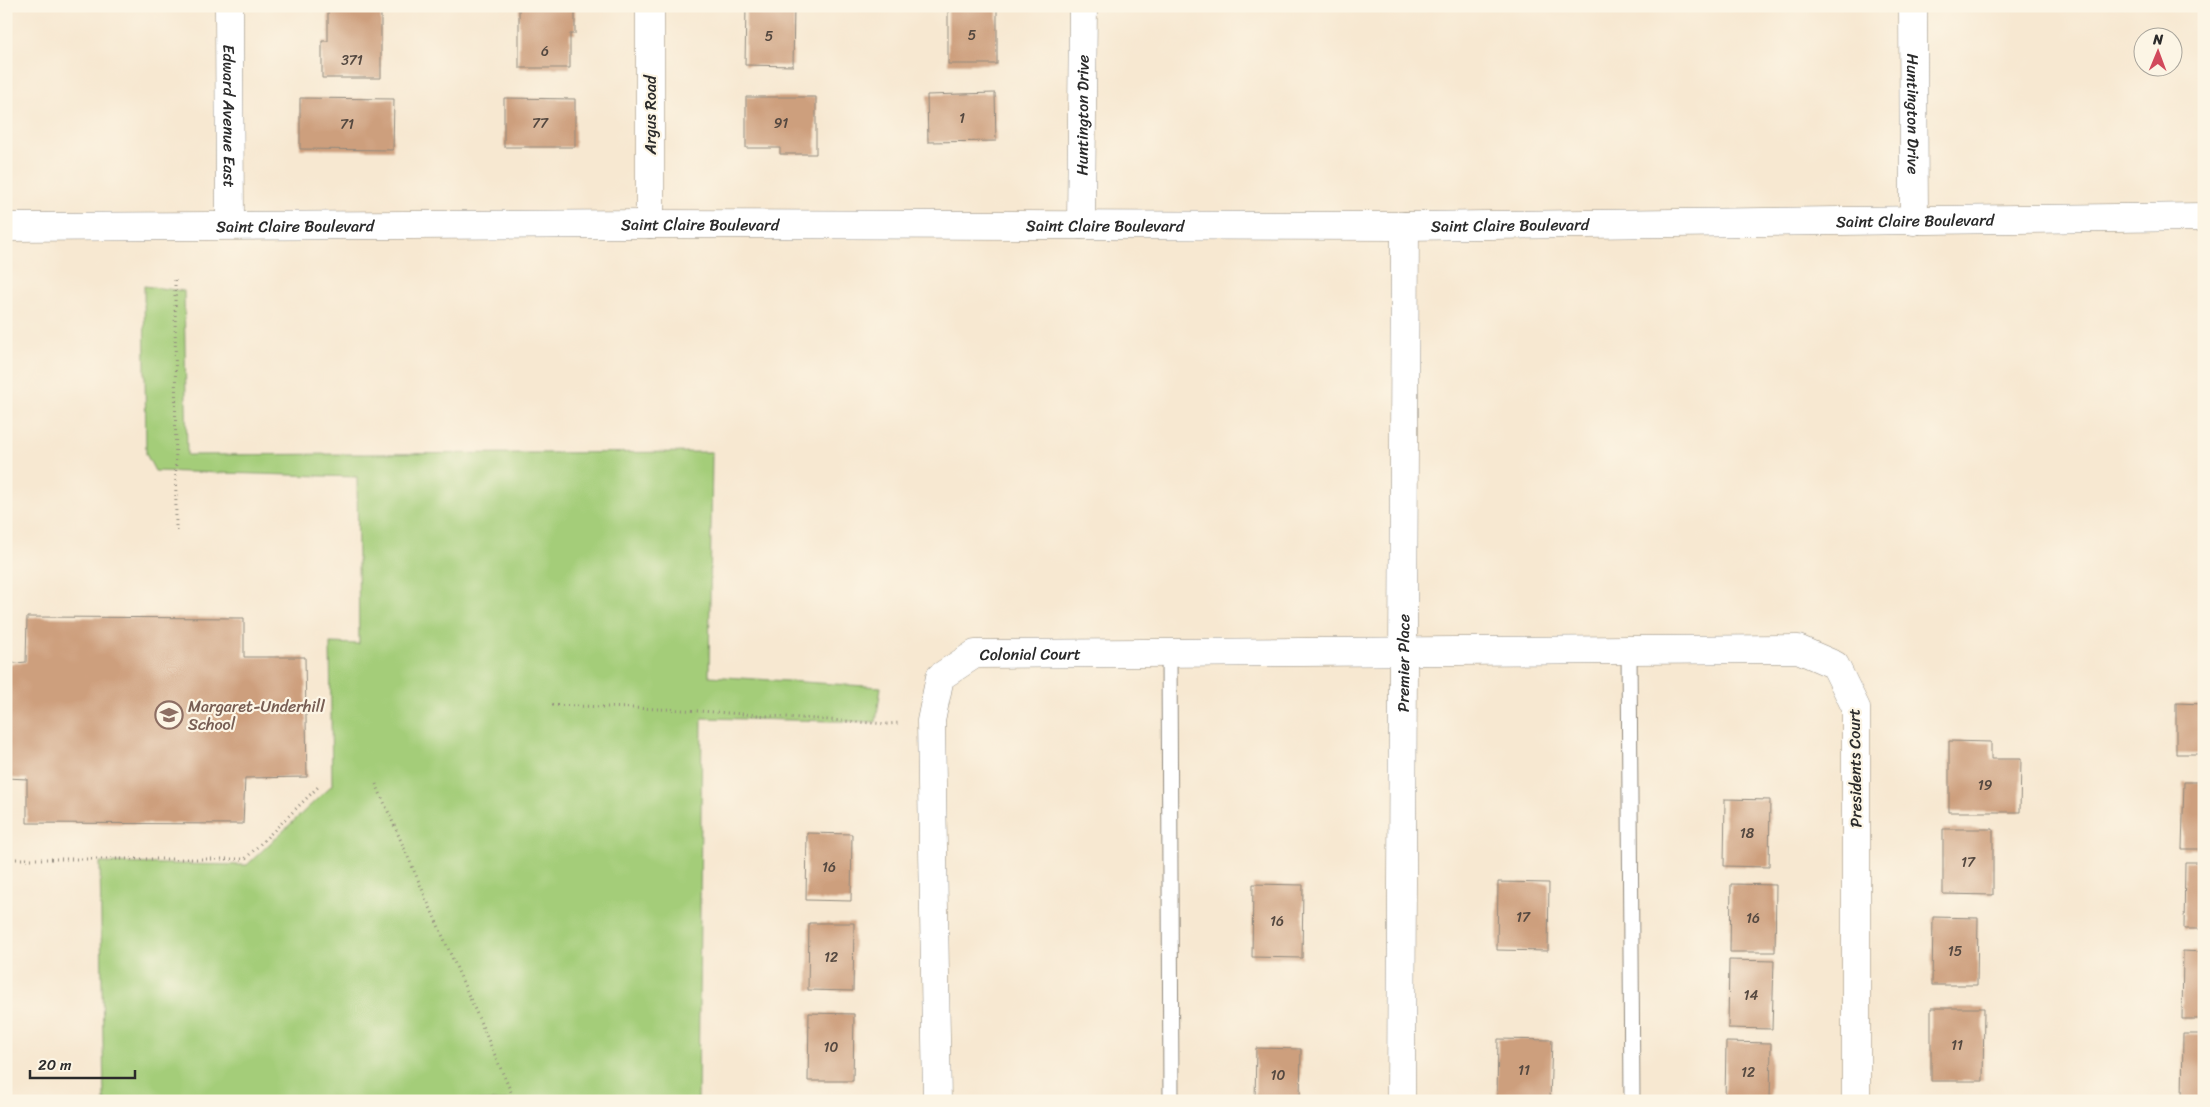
<svg xmlns="http://www.w3.org/2000/svg" width="2210" height="1107" font-family="Sriracha,sans-serif">
<style>
.green{fill:#a4cd79;stroke:#687c52}
.building{fill:#cd9f7d}
.lines{fill:none;stroke-linecap:round;stroke-linejoin:round}
.service-casing{stroke:#918a7e;stroke-width:17}
.minor-casing{stroke:#918a7e;stroke-width:29}
.path{stroke:#918a7e;stroke-width:3;stroke-dasharray:1 4;stroke-linecap:butt}
.service{stroke:#fff;stroke-width:15}
.minor{stroke:#fff;stroke-width:28}
.labels{text-anchor:middle;dominant-baseline:central;stroke-width:4.5;stroke-linejoin:round;paint-order:stroke}
.number-label{font-size:14px;fill:#544840}
.street-label{font-size:16px;fill:#2b2b2b;stroke:#fcf5e5}
.education-label{font-size:16px;fill:#785e54;stroke:#fcf5e5;text-anchor:start}
</style>
<rect width="100%" height="100%" fill="#fcf5e5"/>
<filter id="ink" filterUnits="userSpaceOnUse"><feTurbulence type="fractalNoise" baseFrequency=".02" numOctaves="2"/><feDisplacementMap in="SourceGraphic" scale="10" xChannelSelector="R" yChannelSelector="G"/><feConvolveMatrix kernelMatrix="1 2 1 2 8 2 1 2 1" color-interpolation-filters="sRGB"/></filter>
<filter id="wash" filterUnits="userSpaceOnUse"><feTurbulence type="fractalNoise" baseFrequency=".0096" numOctaves="4" result="noise"/><feDisplacementMap in="SourceGraphic" scale="20" xChannelSelector="R" yChannelSelector="G"/><feGaussianBlur stdDeviation="1.12" result="paint"/><feColorMatrix in="noise" values="0 0 0 0 0 0 0 0 0 0 0 0 0 0 0 0 0 1.4 0 .05"/><feComposite in="paint" operator="in"/></filter>
<g filter="url(#wash)">
<rect width="100%" height="100%" fill="#f7e8d1"/>
<!-- green -->
<polygon class="green" points="144,286 184,291 187,455 712,452 709,676 881,687 876,722 702,718 698,1101 104,1101 100,863 247,865 332,785 330,643 359,644 357,477 155,471 146,454"/>
<g id="blocks">
<!-- building -->
<g class="building">
<polygon points="519,6 575,6 575,34 570,34 570,68 519,68"/>
<polygon points="746,6 794,6 793,66 745,65"/>
<rect x="948" y="6" width="49" height="58"/>
<polygon points="328,8 381,8 381,78 322,78 322,41 328,41"/>
<polygon points="995,93 996,141 928,142 927,95"/>
<polygon points="746,97 816,97 816,154 780,154 780,148 746,148"/>
<polygon points="300,98 394,99 393,150 300,149"/>
<polygon points="504,98 575,99 575,147 504,147"/>
<polygon points="27,617 244,618 244,657 305,657 307,777 245,778 243,824 27,823 27,779 6,778 6,664 26,662"/>
<polygon points="2176,703 2204,704 2204,754 2176,754"/>
<polygon points="1949,741 1991,742 1991,759 2021,759 2020,812 1949,812"/>
<polygon points="2184,782 2204,782 2204,849 2182,849"/>
<polygon points="1725,799 1770,800 1769,867 1724,866"/>
<polygon points="1943,829 1993,829 1993,895 1943,894"/>
<polygon points="807,833 852,834 851,901 806,900"/>
<polygon points="2185,862 2204,862 2204,929 2184,929"/>
<polygon points="1498,882 1549,883 1548,951 1497,950"/>
<polygon points="1253,884 1303,885 1302,958 1252,957"/>
<polygon points="1731,884 1776,885 1775,952 1730,952"/>
<polygon points="1933,917 1978,918 1977,985 1932,985"/>
<polygon points="809,923 854,923 853,991 808,990"/>
<polygon points="2183,951 2204,952 2204,1019 2182,1019"/>
<polygon points="1729,960 1774,961 1772,1029 1728,1028"/>
<polygon points="1931,1008 1984,1008 1983,1081 1931,1081"/>
<polygon points="809,1013 854,1014 853,1081 808,1081"/>
<polygon points="2183,1034 2204,1034 2204,1101 2182,1101"/>
<polygon points="1498,1039 1552,1040 1550,1101 1497,1101"/>
<polygon points="1726,1042 1771,1043 1770,1101 1725,1101"/>
<polygon points="1256,1048 1301,1049 1300,1101 1255,1101"/>
</g>
</g>
</g>
<g filter="url(#ink)">
<use href="#blocks" fill-opacity="0" stroke="#918a7e" stroke-width="1"/>
<g class="lines">
<!-- service casing -->
<g class="service-casing">
<g id="service">
<polyline points="1629,650 1632,1101"/>
<polyline points="1169,652 1171,1101"/>
</g>
</g>
<!-- minor casing -->
<g class="minor-casing">
<g id="minor">
<path id="s1" d="M229 6 230 225"/>
<polyline points="650,6 650,224"/>
<path id="s2" d="M1913 6 1914 221"/>
<path id="s3" d="M1081 225 1083 6"/>
<path id="s4" d="M6 227 650 224 1405 226 2204 217"/>
<path id="s5" d="M937 1101 931 721 940 677 975 654 1798 649 1835 665 1856 708V1101"/>
<path id="s6" d="M1401 1101 1405 226"/>
</g>
</g>
<!-- path -->
<g class="path">
<polyline points="175,280 176,531"/>
<polyline points="552,705 685,710 887,724 900,723"/>
<polyline points="376,784 515,1101"/>
<polyline points="6,859 245,859 320,785"/>
</g>
<!-- service -->
<use href="#service" class="service"/>
<!-- minor -->
<use href="#minor" class="minor"/>
</g>
</g>
<!-- icons -->
<defs>
<g id="school-ring" transform="scale(1.4375)"><circle r="9.5" fill="#fcf5e5" stroke="#8d6e63" stroke-width="1.5"/><path d="M0-5L7-2L0 1L-7-2ZM-4 1L0 2.5L4 1V4Q0 6-4 4Z" fill="#8d6e63"/></g>
</defs>
<g fill-rule="evenodd">
<use href="#school-ring" x="169" y="715"/>
</g>
<g class="labels">
<!-- number labels -->
<g class="number-label">
<text x="972" y="35">5</text>
<text x="769" y="36">5</text>
<text x="545" y="51">6</text>
<text x="352" y="60">371</text>
<text x="962" y="118">1</text>
<text x="540" y="123">77</text>
<text x="781" y="123">91</text>
<text x="347" y="124">71</text>
<text x="1985" y="785">19</text>
<text x="1747" y="833">18</text>
<text x="1968" y="862">17</text>
<text x="829" y="867">16</text>
<text x="1523" y="917">17</text>
<text x="1753" y="918">16</text>
<text x="1277" y="921">16</text>
<text x="1955" y="951">15</text>
<text x="831" y="957">12</text>
<text x="1751" y="995">14</text>
<text x="1957" y="1045">11</text>
<text x="831" y="1047">10</text>
<text x="1524" y="1070">11</text>
<text x="1748" y="1072">12</text>
<text x="1278" y="1075">10</text>
</g>
<!-- street labels -->
<g class="street-label">
<text stroke="none"><textPath href="#s2" startOffset="108">Huntington Drive</textPath></text>
<text transform="translate(650 115) rotate(-90)">Argus Road</text>
<text stroke="none"><textPath href="#s3" startOffset="110">Huntington Drive</textPath></text>
<text stroke="none"><textPath href="#s1" startOffset="110">Edward Avenue East</textPath></text>
<text stroke="none"><textPath href="#s4" startOffset="1909">Saint Claire Boulevard</textPath></text>
<text stroke="none"><textPath href="#s4" startOffset="289">Saint Claire Boulevard</textPath></text>
<text stroke="none"><textPath href="#s4" startOffset="694">Saint Claire Boulevard</textPath></text>
<text stroke="none"><textPath href="#s4" startOffset="1099">Saint Claire Boulevard</textPath></text>
<text stroke="none"><textPath href="#s4" startOffset="1504">Saint Claire Boulevard</textPath></text>
<text stroke="none"><textPath href="#s5" startOffset="522">Colonial Court</textPath></text>
<text stroke="none"><textPath href="#s6" startOffset="438">Premier Place</textPath></text>
<text transform="translate(1855 768) rotate(-91)">Presidents Court</text>
</g>
<!-- education labels -->
<g class="education-label">
<text x="188" y="706">Margaret-Underhill<tspan x="188" dy="18">School</tspan></text>
</g>
</g>
<!-- margin -->
<rect width="2210" height="1107" fill="none" stroke="#fcf5e5" stroke-width="25"/>
<!-- north arrow -->
<g transform="translate(2158 52) rotate(1)"><circle r="24" fill="#fcf5e5" stroke="#a8a49b"/>
<path d="M0-4L9 19L0 12L-9 19Z" fill="#d1495b"/>
<text y="-8" font-size="14" font-weight="bold" text-anchor="middle" fill="#2b2b2b">N</text>
</g>
<!-- scale -->
<path d="M30 1070v8h105v-8" fill="none" stroke="#2b2b2b" stroke-width="2.5"/>
<text x="38" y="1070" font-size="15" fill="#2b2b2b" stroke="#fcf5e5" stroke-width="4" paint-order="stroke">20 m</text>
</svg>
